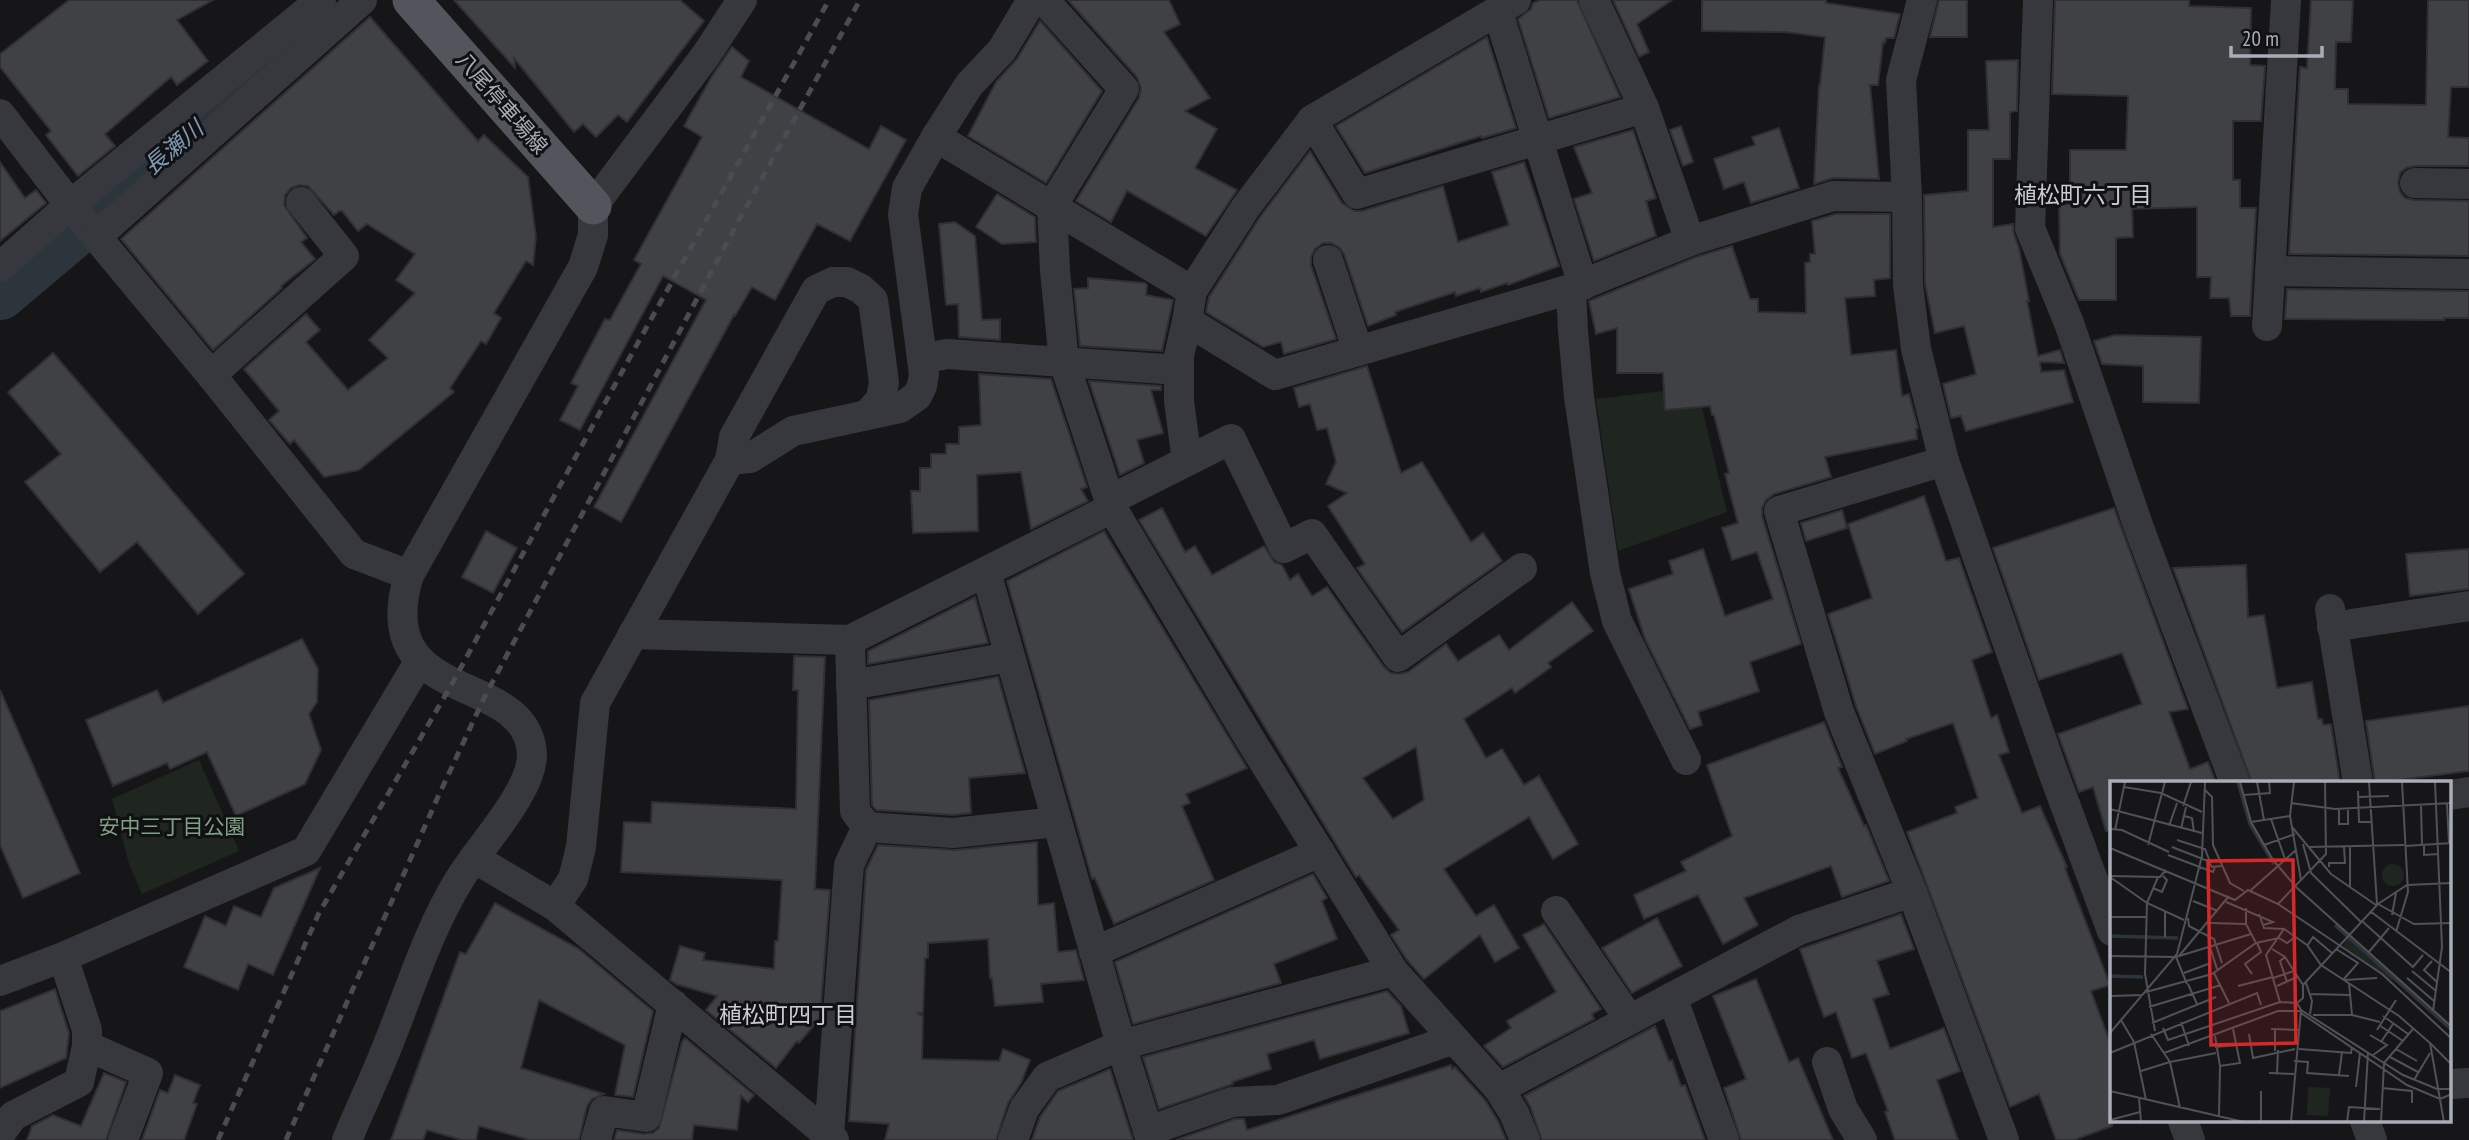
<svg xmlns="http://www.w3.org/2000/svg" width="2469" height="1140" font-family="'PT Sans Narrow','Noto Sans JP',sans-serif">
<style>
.green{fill:#1e261f}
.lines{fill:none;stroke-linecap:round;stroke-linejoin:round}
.river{stroke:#2c353c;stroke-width:54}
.building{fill:#404145;stroke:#303034;stroke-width:2;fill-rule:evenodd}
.minor{stroke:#37383d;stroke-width:30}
.major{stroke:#53555c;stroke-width:37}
.rail{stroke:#4a4c52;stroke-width:5;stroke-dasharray:9 7;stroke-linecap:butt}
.labels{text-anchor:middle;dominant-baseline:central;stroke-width:6;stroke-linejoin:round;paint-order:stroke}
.street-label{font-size:21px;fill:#a8adb8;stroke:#111113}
.park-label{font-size:21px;fill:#7fa381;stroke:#111113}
.water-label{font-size:23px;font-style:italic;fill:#7f9bb3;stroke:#111113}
.neighbourhood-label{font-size:23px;fill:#c9ccd4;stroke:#111113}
.inset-river{fill:none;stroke:#2c353c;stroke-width:3.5}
.inset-road{fill:none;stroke:#505258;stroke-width:2}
.view{fill:#d62828;fill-opacity:0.15;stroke:#d62828;stroke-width:3.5}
.inset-edge{fill:none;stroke:#a8adb8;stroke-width:3.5}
</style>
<rect width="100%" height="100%" fill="#161618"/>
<!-- green -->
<g class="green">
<polygon points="1697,387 1727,512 1618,551 1596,399"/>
<polygon points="199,760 239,851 142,894 129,864 112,799"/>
</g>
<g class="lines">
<!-- river -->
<polyline class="river" points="0,293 273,62"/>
</g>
<!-- building -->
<g class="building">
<polygon points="69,0 213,0 177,20 208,61 177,85 171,77 105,134 115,146 78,176 46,135 51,131 0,67 0,54"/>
<polygon points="454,0 680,0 704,21 627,122 618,115 596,137 583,124 574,132 514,58 515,68"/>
<polygon points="1068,0 1169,0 1180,24 1164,32 1210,98 1185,111 1217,129 1195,168 1237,190 1206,236 1127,191 1111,222 1076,201 1139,98 1141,88 1137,77"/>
<polygon points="1540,0 1577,0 1620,97 1549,118 1518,19 1531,9 1533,3"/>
<polygon points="1613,0 1672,0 1637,24 1649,52 1639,57"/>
<polygon points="1702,0 1826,0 1826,3 1900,14 1894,38 1886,38 1885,43 1883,42 1878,85 1870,85 1879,179 1833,178 1814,184 1819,85 1820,85 1825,37 1785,32 1702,31"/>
<polygon points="1939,0 1967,0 1967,37 1930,37"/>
<polygon points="2055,0 2189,0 2189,6 2251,8 2250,65 2265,66 2261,121 2233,121 2233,180 2240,180 2240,208 2256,208 2250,316 2231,316 2229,298 2210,298 2211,277 2197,277 2197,207 2132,209 2133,237 2116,238 2116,300 2079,300 2060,254 2059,204 2070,204 2070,150 2126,150 2128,96 2052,94"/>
<polygon points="2311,0 2353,0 2351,42 2336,42 2335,89 2348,89 2348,104 2426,105 2428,0 2469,0 2469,87 2451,87 2448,137 2469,138 2469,166 2415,166 2406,168 2400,173 2398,183 2400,192 2405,198 2414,200 2469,201 2469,256 2289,254 2300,67 2307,68"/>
<polygon points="370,17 478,141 484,135 528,177 536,237 533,265 526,261 494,313 501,318 486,344 481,341 450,388 454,392 359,470 324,477 294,440 290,444 269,420 279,411 244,369 306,314 320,330 306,342 348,390 388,358 369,340 415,293 396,280 415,254 367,224 358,231 342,211 339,211 334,215 308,186 299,185 291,188 285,195 284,205 307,238 301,242 315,259 281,286 282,288 213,350 121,239"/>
<polygon points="1040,21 1102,91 1046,183 968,136 996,82 1017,59"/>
<polygon points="1487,37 1516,128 1482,138 1481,136 1365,173 1336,126"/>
<polygon points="732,47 749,61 741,77 869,149 881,126 906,140 850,241 817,224 775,300 752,287 735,316 734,315 621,522 594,507 706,300 663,276 580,430 560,420 578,386 571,383 605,319 610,320 641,264 634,260 702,137 684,126 712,76"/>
<polygon points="2018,60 2017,111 2010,112 2010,159 1993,159 1993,227 2013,224 2014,234 2019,248 2029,301 2027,301 2038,356 2060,350 2064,363 2040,362 2041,372 2064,370 2073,402 1966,431 1961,416 1951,418 1943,384 1976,374 1964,326 1935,333 1925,284 1924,195 1968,191 1968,130 1989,130 1986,61"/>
<polygon points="1681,126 1693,162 1683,166 1670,130"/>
<polygon points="1779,128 1799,188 1751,203 1744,182 1724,189 1714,159 1755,145 1752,137"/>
<polygon points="1633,130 1656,198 1646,201 1656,236 1594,261 1574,199 1592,193 1574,147"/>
<polygon points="1310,151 1342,203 1354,211 1362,211 1443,186 1458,242 1509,225 1492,172 1524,162 1559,266 1508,285 1507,283 1481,292 1480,288 1456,296 1455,292 1395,312 1396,315 1368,326 1344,254 1339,247 1331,243 1323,243 1315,249 1311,257 1311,265 1336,339 1284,354 1281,342 1263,347 1206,312 1209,297 1260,217"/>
<polygon points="0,162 25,198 36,190 46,203 0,241"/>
<polygon points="997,194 1035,217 1036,242 1002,244 976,227"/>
<polygon points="1836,214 1890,214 1890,278 1874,280 1875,296 1845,298 1851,355 1896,350 1902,396 1909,394 1918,428 1916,429 1917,439 1825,457 1831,477 1774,494 1766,500 1762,508 1762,516 1801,644 1750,662 1759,691 1698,712 1702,725 1690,729 1645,639 1629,589 1673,574 1669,561 1703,549 1725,616 1773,599 1757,552 1732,560 1722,528 1738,523 1725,474 1729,473 1714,415 1712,415 1710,406 1665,410 1663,373 1617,373 1617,328 1596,334 1589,301 1696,257 1732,246 1750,299 1758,299 1758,312 1806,313 1805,263 1810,262 1810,254 1815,254 1812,221"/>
<polygon points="955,222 975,236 982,320 1000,319 1000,340 959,337 958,304 946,305 939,224"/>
<polygon points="1088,278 1145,283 1147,285 1146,295 1173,300 1162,351 1080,346 1074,289 1088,288"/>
<polygon points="2287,289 2469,291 2469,318 2444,318 2444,320 2285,319"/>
<polygon points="2115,335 2201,337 2199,403 2143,402 2143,366 2102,364 2094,341"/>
<polygon points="53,353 244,574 198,614 137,542 100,572 25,482 61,454 8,392"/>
<polygon points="1367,366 1401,473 1422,462 1471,542 1483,533 1502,561 1402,632 1357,568 1365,564 1328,506 1347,493 1326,484 1336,462 1327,428 1317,430 1310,404 1299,407 1294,388"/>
<polygon points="979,374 1051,379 1087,487 1081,489 1088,501 1031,529 1021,472 977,475 978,531 913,533 911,491 920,491 920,468 931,468 931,454 946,454 946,444 959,444 959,427 981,425"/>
<polygon points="1089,381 1161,386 1161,390 1151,390 1163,433 1137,440 1144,463 1120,475"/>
<polygon points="1924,496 1946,561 1959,558 1992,652 1972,660 1991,718 1997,715 2009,752 1999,755 2022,813 2040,806 2067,867 2065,868 2110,985 2091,991 2112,1048 2112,1126 2074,1140 2056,1140 2039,1094 2010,1107 1907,832 1957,813 1955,807 1978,798 1953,723 1906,739 1907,741 1875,754 1856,706 1828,614 1872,598 1848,524"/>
<path d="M1162 508 1185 552 1195 546 1212 575 1264 546 1274 562 1282 565 1290 580 1298 574 1312 596 1327 587 1384 667 1391 673 1399 674 1408 672 1446 644 1458 661 1499 635 1509 650 1572 602 1593 631 1548 663 1551 667 1515 693 1512 688 1464 719 1486 758 1502 749 1524 785 1539 776 1578 844 1553 859 1529 817 1444 869 1476 916 1494 905 1519 948 1495 962 1480 935 1424 979 1407 960 1391 935 1399 930 1359 875 1356 877 1139 520ZM1416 747 1424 800 1393 819 1363 778Z"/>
<polygon points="2114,508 2188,709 2169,712 2190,769 2208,762 2216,783 2112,783 2112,830 2106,831 2093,787 2079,792 2058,734 2142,704 2122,653 2039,680 1993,548"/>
<polygon points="1842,510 1847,528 1806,541 1801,523"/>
<polygon points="486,531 517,548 493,593 462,577"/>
<polygon points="1104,531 1247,768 1186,794 1190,803 1182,806 1214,880 1114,924 1095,878 1092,879 1007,581"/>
<polygon points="2469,549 2469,589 2410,596 2406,554"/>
<polygon points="2246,565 2248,617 2264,615 2277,688 2312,682 2318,719 2322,719 2323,725 2331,724 2340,783 2252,783 2173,568"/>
<polygon points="975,597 988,643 868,664 868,651"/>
<polygon points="302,639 318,669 317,702 309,714 321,750 305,784 236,816 207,752 170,769 167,763 113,786 86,720 157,690 163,703"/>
<polygon points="794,656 825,657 815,889 830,890 820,1018 799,1043 797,1041 776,1068 706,1010 717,996 676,984 670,980 680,946 705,953 703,960 774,969 775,941 778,941 782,880 621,872 624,822 651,823 652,802 796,809 798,690 793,690"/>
<polygon points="998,677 1025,773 969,778 971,813 953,815 876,810 872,805 869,700"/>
<polygon points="0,690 80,873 23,898 0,845"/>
<polygon points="2469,706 2469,771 2375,783 2366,721"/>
<polygon points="1824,722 1842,767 1838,768 1864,826 1866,825 1889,881 1842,897 1831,866 1744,898 1758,925 1723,944 1698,895 1644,919 1634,895 1686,871 1681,862 1732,836 1707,765"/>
<polygon points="1037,842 1038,905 1054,903 1058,952 1076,950 1084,980 1041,984 1043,1002 995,1006 992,978 990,978 988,939 928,943 928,958 925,958 923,1013 917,1013 923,1016 922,1059 999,1061 1003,1049 1030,1060 1021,1083 1008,1103 996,1140 885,1140 889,1124 849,1121 866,870 878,845 955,850"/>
<polygon points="320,868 273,975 248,964 238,990 184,967 205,916 226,926 234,906 261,917 274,888"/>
<polygon points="1313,874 1327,898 1322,901 1337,939 1274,964 1281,983 1133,1024 1115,962"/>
<polygon points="495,903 579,949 653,1011 633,1097 615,1095 625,1045 539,1000 521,1068 604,1094 592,1099 587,1106 579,1140 530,1140 479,1126 476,1140 462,1140 427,1130 423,1140 391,1140 460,952 466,954"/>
<polygon points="1901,914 1914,949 1877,961 1889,994 1873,999 1890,1049 1944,1028 1960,1071 1937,1080 1958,1140 1895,1140 1885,1112 1888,1111 1866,1053 1852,1058 1836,1012 1824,1017 1800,949"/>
<polygon points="1657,918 1682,966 1632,993 1602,948"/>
<polygon points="1544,924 1601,1009 1592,1014 1594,1019 1503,1067 1484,1046 1511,1028 1507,1021 1556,992 1523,935"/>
<polygon points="1756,979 1789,1062 1798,1058 1833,1140 1741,1140 1724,1088 1746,1079 1713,996"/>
<polygon points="55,989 69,1033 66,1058 0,1088 0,1011"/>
<polygon points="1387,991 1401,1006 1409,1033 1320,1059 1314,1040 1267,1054 1271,1069 1232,1082 1233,1084 1159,1109 1143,1057"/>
<polygon points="1655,1026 1669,1061 1672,1060 1681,1086 1685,1085 1705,1140 1542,1140 1530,1106 1524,1096"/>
<polygon points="685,1038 754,1095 748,1102 741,1096 737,1130 694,1125 692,1140 614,1140 617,1130 644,1134 653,1133 659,1128 682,1042"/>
<polygon points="1451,1065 1452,1069 1455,1067 1485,1100 1498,1121 1506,1140 1176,1140 1235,1119 1244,1119 1247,1130"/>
<polygon points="1110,1069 1133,1140 1032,1140 1040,1117 1058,1091"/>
<polygon points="104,1073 126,1082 106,1140 27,1140 32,1126 53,1115 81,1126"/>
<polygon points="175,1075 200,1085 193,1103 197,1104 184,1140 142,1140 160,1090 168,1093"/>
</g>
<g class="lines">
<!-- minor -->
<g class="minor">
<polyline points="1032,0 1002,50 969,85 936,137 1192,291"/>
<polyline points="1044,0 1124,89 1052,206 1055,271 1064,362 1112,508 1251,741 1393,971 1499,1089 1514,1113 1525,1140"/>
<polyline points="1516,0 1312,120 1246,207 1192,291 1187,321 1275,375 1571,289 1690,241 1833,196 1907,197 1901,80 1922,0"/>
<polyline points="1594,0 1644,108 1690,241"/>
<polyline points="2038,0 2030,228 2069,323 2139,528 2235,783"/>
<polyline points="1498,12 1583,285"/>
<polyline points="0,114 70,205 211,375 354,554 409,575"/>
<polyline points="1312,120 1357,194 1644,108"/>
<polyline points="2415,183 2469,184"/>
<polyline points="1907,197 1908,285 1916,349 1944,461 2053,772 2112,931"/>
<polyline points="96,237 362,0"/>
<polyline points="1328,260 1358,351"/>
<polyline points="0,267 70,205 321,0"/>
<polyline points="2270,271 2469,274"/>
<polyline points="1571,289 1573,331 1579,397 1605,573 1617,621 1686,760"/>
<polyline points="1187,321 1179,356 1179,401 1187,461"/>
<polyline points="2267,326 2286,0"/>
<polyline points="922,359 947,354 1179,370"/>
<polyline points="211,375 344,256 301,202"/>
<polyline points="730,460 750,458 793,431 900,408 917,396 922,386 924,374 903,214 907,188 936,137"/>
<polyline points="1944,461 1779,511 1839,712 1912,892 2004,1140"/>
<polyline points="1110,500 1231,439 1284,548 1312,534 1398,657 1522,568"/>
<polyline points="986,572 1121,1045 1151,1140"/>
<polyline points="2330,609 2358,783"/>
<polyline points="2332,627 2469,606"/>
<polyline points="633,634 850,640 1112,508"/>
<polyline points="851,685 1010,657"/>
<polyline points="2450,795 2469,792"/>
<polyline points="867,827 953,833 1057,822"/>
<polyline points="474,858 555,906 834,1140"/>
<polyline points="555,906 573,879 581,847 595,703 730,460 734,437 816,290 833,282 847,282 861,289 873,300 884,382 881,399 868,414"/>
<polyline points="1556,911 1629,1019"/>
<polyline points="1094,952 1320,852"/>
<polyline points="0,981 63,957 306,851 419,662"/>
<polyline points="1672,997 1724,1140"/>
<polyline points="87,1046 148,1073 123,1140"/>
<polyline points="1827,1062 1843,1109 1862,1140"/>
<polyline points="2450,1084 2469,1083"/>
<polyline points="1499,1089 1799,930 1912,892"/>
<polyline points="2183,1121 2190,1140"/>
<polyline points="2365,1121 2372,1140"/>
<polyline points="1148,1131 1232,1102 1278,1100 1454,1039"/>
<polyline points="0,1134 13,1116 79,1082 87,1046 87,1030 63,957"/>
<polyline points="829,1135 849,865 867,827 855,811 850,640"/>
<path d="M347 1140C359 1111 373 1082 385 1052 409 994 427 931 461 877 481 845 533 790 532 754 528 669 368 709 409 575L583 267 593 235V206L706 55 742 0"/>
<polyline points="596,1140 604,1111 646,1117 673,1004"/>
<polyline points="1013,1140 1024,1109 1047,1077 1121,1045 1393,971"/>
</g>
<!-- major -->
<polyline class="major" points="411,0 593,206"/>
<!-- rail -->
<g class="rail">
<polyline points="218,1140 319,913 453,682 635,348 829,0"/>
<polyline points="286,1140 437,799 484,698 739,220 860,0"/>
</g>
</g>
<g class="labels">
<!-- street labels -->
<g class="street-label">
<text transform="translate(502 103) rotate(49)">八尾停車場線</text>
</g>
<!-- park labels -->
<g class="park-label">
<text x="172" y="826">安中三丁目公園</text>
</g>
<!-- water labels -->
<g class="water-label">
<text transform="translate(173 147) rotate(-40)">長瀬川</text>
</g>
<!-- neighbourhood labels -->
<g class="neighbourhood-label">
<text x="2083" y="194">植松町六丁目</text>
<text x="788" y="1014">植松町四丁目</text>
</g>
</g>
<!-- overview -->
<g transform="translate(2110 781)">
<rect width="341" height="341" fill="#161618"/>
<path d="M272 94a11 11 0 1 1 22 0a11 11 0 1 1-22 0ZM239 156 283 198 282 200 233 165ZM198 306 220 307 218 335 197 334Z" fill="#1e261f"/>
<path class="inset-river" d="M128 1 140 43 164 83M225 144 342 249M0 155 68 157M0 195 33 196"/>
<path class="inset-road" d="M130 1 141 41 163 79 186 106 342 246M147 1 154 39M184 1 180 35 191 99M259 1 267 123M14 6 51 12 92 31M95 9 102 16 103 64 120 102 134 110M248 10 249 41H261M134 14 160 12 159 1M248 16 279 15M181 22 225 28 342 22M337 23 339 62M311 24 312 64M73 25 81 1M0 28 92 52M229 28V43H238V27M74 35 82 37 84 51M161 38 175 78M141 41 180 35M59 45 67 22M182 46 221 93 266 124M0 48 12 49 59 71M71 48 76 26M5 49 15 1M67 59 95 68 100 81M193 63 201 92 251 141M38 64 55 1M154 64 185 53M314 64V74L329 73M295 65 342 62M62 66 98 80 102 86 111 85M199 66 294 64M240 66V106M0 67 125 119 138 109 168 123 272 193 342 258M58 74 103 91 105 86M219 86V82H235L234 66M0 95 50 96 56 89M0 96 37 122 74 139M43 107 52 111 57 99 53 95M141 109 186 69M83 120 108 130M116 121 163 141 153 144M168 123 216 73 215 1M268 123 304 143 342 142M136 127V143L146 162M260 130 342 192M149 133 154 147 174 148M282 134 286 112M0 136H36M78 137 79 145 104 158 112 182M252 140 303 186 313 174M100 142 136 143M286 151 298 111 292 1M55 156V131M197 165 203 156 222 172M100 166 107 188M162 168 175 176 193 204V217L187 222M226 168 248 182 233 199M258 172 279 147M0 175 66 176 141 153M69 175 119 115M66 176 77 203M175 176 170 180 177 201M322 180 314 189 327 201M302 190 326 210M74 192 98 183M104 192 119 222M142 193 135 183 151 171 147 162M163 197 184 190M297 197 324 220M235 199 267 197M196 202 202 220 200 233M239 202 242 234M78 203 87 223M193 204 268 123 297 104 342 102M128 205 163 196M167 205 187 196M36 211 102 193 146 162 169 157 177 162 185 156M200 213 240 214M0 215 33 214M187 222 170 221 156 174 174 148 197 164 211 184 289 235 320 262 334 341M39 226 111 204M191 229 293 294 327 308H342M323 230 332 166 325 1M191 232 297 304 330 318 342 313M203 234H242L270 241M273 235 298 253M11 239 24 261 36 319M71 241 79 265M42 242 106 216M269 244 293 260M53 247 58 259 170 221M161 248 190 249M165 248V270M267 249 286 219M45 250 35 193 37 122 48 96M0 252 67 173 92 75 95 1M139 253 143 277 185 268M260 254 277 264 263 274M105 255 110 285 109 335M271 261 283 243M320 262 342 284M105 266 127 264M189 268 241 272 242 266M286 268 307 280M0 272 147 212 151 224M54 272 168 230H191M280 276 308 291M184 280 198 281 197 292 239 295M110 285 130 282 123 248M31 290 60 281 41 253M159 292 184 293M167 292 168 269M229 294 232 271M304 299 320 272M246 306 250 272M272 307 302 310V322M0 310 134 341M29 317 31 341M70 327 60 281 106 272M0 339 30 331M151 341V310M181 341 191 229 187 222M237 341 239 326 270 328M254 341 258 271M271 341 274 282 303 248"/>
<path class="view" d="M183 79 186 262 101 264 98 80Z"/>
<rect width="341" height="341" class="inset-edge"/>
</g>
<!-- scale -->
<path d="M2231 46v10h91v-10" fill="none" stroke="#a8adb8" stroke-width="3.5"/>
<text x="2242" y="46" font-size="21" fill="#a8adb8" stroke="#111113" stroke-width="5" paint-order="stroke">20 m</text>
</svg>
